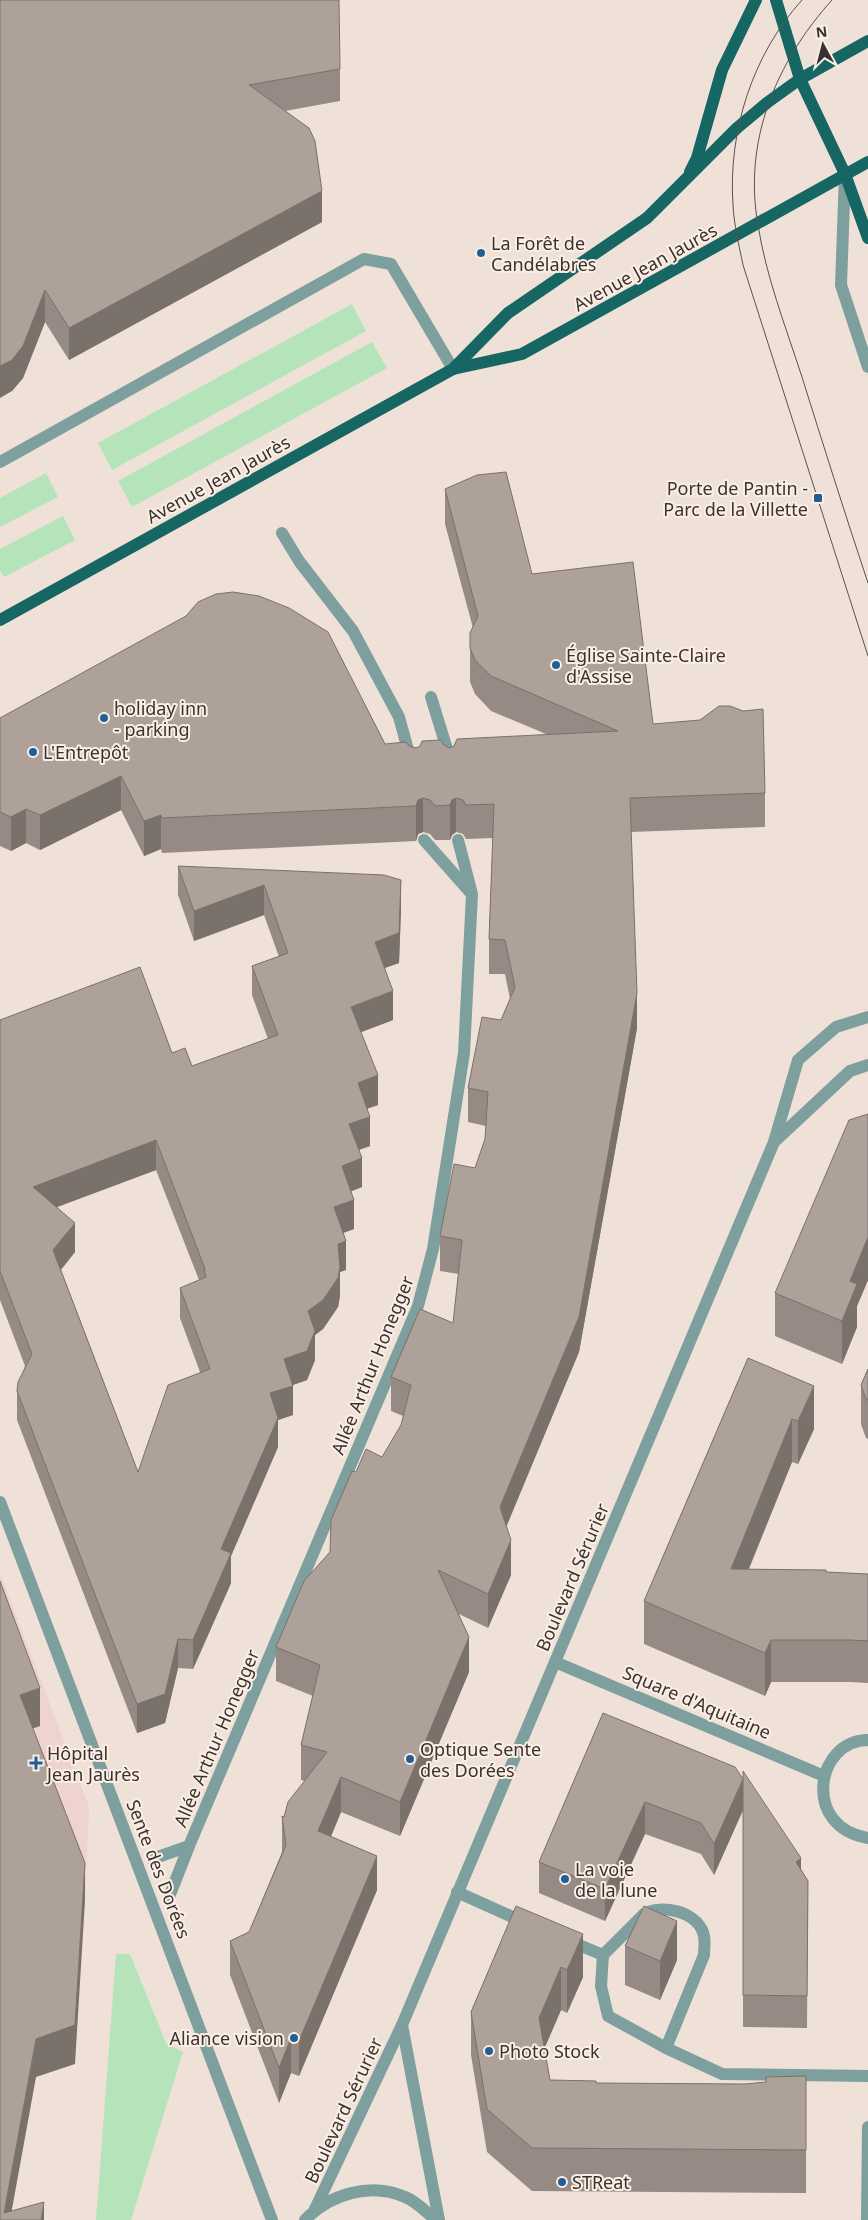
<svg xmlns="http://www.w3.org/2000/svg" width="868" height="2220" font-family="'Noto Sans',sans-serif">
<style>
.medical{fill:#eed3d0}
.green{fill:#b5e4ba}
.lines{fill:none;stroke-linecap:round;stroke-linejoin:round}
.minor{stroke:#7da09e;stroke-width:12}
.major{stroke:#166764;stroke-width:12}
.tram{stroke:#59524e;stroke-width:1}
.wall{fill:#968a84;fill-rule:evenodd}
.shaded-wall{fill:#7a716b}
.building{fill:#aea199;stroke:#7a716b;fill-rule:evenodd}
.poi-dot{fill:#205f95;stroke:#fceee5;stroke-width:2}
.labels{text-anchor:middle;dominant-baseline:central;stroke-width:4;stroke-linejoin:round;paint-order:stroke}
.poi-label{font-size:18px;fill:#383330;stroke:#fceee5;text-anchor:start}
.street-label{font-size:18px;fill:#383330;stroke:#fceee5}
</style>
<rect width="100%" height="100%" fill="#efe1d8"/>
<!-- medical -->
<polygon class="medical" points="0,1573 89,1807 85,1899 0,1932"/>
<!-- green -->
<g class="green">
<polygon points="352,304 366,331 112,470 98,443"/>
<polygon points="372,342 387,368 132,507 118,481"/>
<polygon points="46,473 58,497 0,527 0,498"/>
<polygon points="63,516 75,540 4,577 0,570 0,549"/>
<polygon points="116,1954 130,1954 166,2043 183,2052 131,2220 96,2220"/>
</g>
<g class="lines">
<!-- minor -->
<g class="minor">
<polyline points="845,174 841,285 868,367"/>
<polyline points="0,462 364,259 391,264 453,369"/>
<polyline points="282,533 299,561 353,631 399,717 410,757"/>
<polyline points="431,697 447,749 448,761"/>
<polyline points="424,840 470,892"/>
<polyline points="774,1142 850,1071 868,1065"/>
<polyline points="0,1502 272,2220"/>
<polyline points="555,1662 824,1776"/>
<path d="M868 1740C816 1740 801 1827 868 1838"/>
<polyline points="152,1859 189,1846 418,1306 433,1249 464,1053 472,894 458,840"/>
<polyline points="457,1892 526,1923"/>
<polyline points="169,1897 189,1846"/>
<polyline points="567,1940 603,1955 601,1986 608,2016 666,2048 722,2074 868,2076"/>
<path d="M603 1955 644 1914C661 1904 695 1911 703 1932 706 1940 704 1947 704 1955L666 2048"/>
<polyline points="402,2025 439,2220"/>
<polyline points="315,2209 402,2025 691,1339 774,1142 798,1060 836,1027 868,1017"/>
<path d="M305 2220C330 2194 370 2182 405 2197 416 2201 427 2213 436 2220"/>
<polyline points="867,2220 868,2127"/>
</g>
<!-- major -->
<g class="major">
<polyline points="776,0 800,79 845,174 868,238"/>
<polyline points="690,172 697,158 722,70 756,0"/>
<polyline points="453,369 522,354 868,162"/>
<polyline points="0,620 453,369 508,313 647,218 737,128 768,102 800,79 868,41"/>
</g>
<!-- tram -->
<g class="tram">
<path d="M802 0C752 55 728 132 733 205 734 225 739 245 743 265L868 656"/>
<path d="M832 0C776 62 743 141 758 225 766 276 785 325 801 374 823 444 845 514 868 583"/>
</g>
</g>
<!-- wall -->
<g class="wall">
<polygon points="0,0 340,69 340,101 285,111 322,222 69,360 45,322 23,378 12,391"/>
<polygon points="445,489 532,574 653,724 765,793 765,827 631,832 637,1028 579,1352 506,1526 511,1575 488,1628 459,1614 469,1672 400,1836 341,1812 331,1837 377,1890 299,2076 291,2073 279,2103 230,1975 230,1941 249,1932 282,1852 282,1816 284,1817 305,1781 301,1780 301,1745 313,1696 276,1681 276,1647 330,1552 356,1472 382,1457 401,1425 403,1416 391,1411 391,1377 453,1323 459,1274 440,1271 440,1236 475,1168 485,1139 486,1126 468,1122 468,1088 501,1020 510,999 505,974 489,974 489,939 493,838 466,839 463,834 456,832 452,835 450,840 435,840 430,834 423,832 418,834 416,841 162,853 161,849 144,856 121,810 40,850 26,843 11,851 0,846 0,718 385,744 409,746 416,748 443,744 449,748 546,734 491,711 475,694 470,682 470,633 473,628 445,524"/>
<path d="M178 866 401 909 399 963 385 968 393 1020 361 1032 378 1105 367 1108 370 1146 359 1150 362 1187 351 1191 354 1229 343 1233 346 1270 340 1272V1296L338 1307 323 1329 315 1335V1360L307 1380 293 1385V1415L278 1420V1447L231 1556V1583L193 1669 178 1668 165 1723 137 1733 17 1420V1391L25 1366 0 1300V1020L172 1053 192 1066 268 1039 252 995V966L279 957 264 915 194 941 178 895ZM156 1170 199 1280 180 1288V1318L200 1372 138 1472 61 1270 75 1252 57 1207Z"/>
<polygon points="868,1114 868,1280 857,1306 857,1327 842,1364 775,1336 775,1293"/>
<polygon points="748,1358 814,1429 798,1464 792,1462 749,1569 868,1574 868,1683 850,1682 771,1682 765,1696 644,1644 644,1601"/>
<polygon points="868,1369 868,1439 866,1438 861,1424 861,1385"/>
<polygon points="603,1713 743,1810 714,1875 701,1854 645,1834 605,1921 539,1893 539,1862"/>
<polygon points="743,1771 808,1881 807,2028 743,2027"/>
<polygon points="516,1906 583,1977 567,2013 561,2010 544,2049 550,2080 596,2083 806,2150 806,2193 532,2191 487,2152 471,2055 471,2012"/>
<polygon points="625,1946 677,1960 660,2000 625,1985"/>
</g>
<!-- shaded-wall -->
<g class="shaded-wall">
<polygon points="322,191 322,222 69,360 69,328"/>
<polygon points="45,290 45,322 23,378 12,391 0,398 0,366"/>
<polygon points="121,776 121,810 40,850 40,815"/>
<polygon points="423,798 423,832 418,834 416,841 416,806 418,800"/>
<polygon points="456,798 456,832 452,835 450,840 450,805 452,800"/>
<polygon points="26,809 26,843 11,851 11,817"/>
<polygon points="161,815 161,849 144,856 144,821"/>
<polygon points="401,880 401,909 399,963 375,971 375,942"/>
<polygon points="264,885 264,915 194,941 194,911"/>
<polygon points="393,991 393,1020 351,1036 351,1007"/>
<polygon points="637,993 637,1028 579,1352 500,1542 500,1507"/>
<polygon points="378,1075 378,1105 358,1112 358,1083"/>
<polygon points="370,1117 370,1146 349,1153 349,1124"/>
<polygon points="156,1140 156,1170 33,1216 33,1187"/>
<polygon points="362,1158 362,1187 342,1195 342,1166"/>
<polygon points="354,1200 354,1229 334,1236 334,1207"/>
<polygon points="75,1223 75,1252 53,1279 53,1250"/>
<polygon points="868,1237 868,1280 857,1306 857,1327 842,1364 842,1321 850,1281"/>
<polygon points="346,1241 346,1270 340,1272 340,1296 338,1307 323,1329 315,1335 315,1360 307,1380 284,1388 284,1359 338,1244"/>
<polygon points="293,1386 293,1415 278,1420 278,1447 231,1556 231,1583 193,1669 193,1640 270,1393"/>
<polygon points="814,1386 814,1429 798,1464 798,1421"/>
<polygon points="792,1419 792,1462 731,1612 731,1569"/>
<polygon points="511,1540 511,1575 488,1628 488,1594"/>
<polygon points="469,1637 469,1672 400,1836 400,1802"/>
<polygon points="178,1639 178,1668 165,1723 137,1733 137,1704"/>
<polygon points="771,1640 771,1682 765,1696 765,1653"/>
<polygon points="40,1688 40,1726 20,1733 20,1695"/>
<polygon points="341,1777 341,1812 318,1866 318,1831"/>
<polygon points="743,1779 743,1810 714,1875 714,1844"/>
<polygon points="645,1802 645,1834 605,1921 605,1889"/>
<polygon points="377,1856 377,1890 299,2076 299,2041"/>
<polygon points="801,1858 801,1890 796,1862"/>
<polygon points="85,1863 85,1901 75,2064 36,2077 10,2220 4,2213 36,2039"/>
<polygon points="677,1921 677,1960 660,2000 660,1961"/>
<polygon points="583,1934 583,1977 567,2013 567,1970"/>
<polygon points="561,1967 561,2010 539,2061 539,2018"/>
<polygon points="291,2038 291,2073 279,2103 279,2068"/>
<polygon points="44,2202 44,2220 41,2220"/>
</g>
<!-- building -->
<g class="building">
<polygon points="0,0 339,0 340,69 249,85 309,128 315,141 322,191 69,328 45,290 23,346 12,360 0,366"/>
<polygon points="506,472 532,574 633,562 653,724 700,720 719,706 730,706 743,711 763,709 765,793 630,798 637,993 579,1317 500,1507 511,1540 488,1594 438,1570 469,1637 400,1802 341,1777 318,1831 377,1856 299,2041 291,2038 279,2068 230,1941 249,1932 286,1845 282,1816 284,1817 288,1802 327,1752 301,1745 320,1665 276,1647 304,1581 330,1552 331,1520 352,1471 356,1472 366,1449 382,1457 401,1425 411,1385 391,1377 420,1309 453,1323 462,1240 440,1236 454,1164 475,1168 485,1139 488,1092 468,1088 482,1017 501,1020 515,987 505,940 489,939 494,804 466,805 463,800 456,798 452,800 450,805 435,806 430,800 423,798 418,800 416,806 162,818 161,815 144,821 121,776 40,815 26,809 11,817 0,812 0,718 186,616 198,602 216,594 233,592 259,596 289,608 328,632 385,744 406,742 409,746 416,748 420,746 422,741 441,740 443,744 449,748 454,746 457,739 618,731 491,676 475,660 470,648 470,633 478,616 445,489 477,475"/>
<path d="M178 866 384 875 401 880 399 933 375 942 393 991 351 1007 378 1075 358 1083 370 1117 349 1124 362 1158 342 1166 354 1200 334 1207 346 1241 338 1244 340 1267 338 1278 323 1300 308 1311 315 1331 307 1351 284 1359 293 1386 270 1393 278 1418 221 1549 231 1553 193 1640 178 1639 165 1694 137 1704 17 1391 18 1382 32 1354 0 1271V1020L140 967 172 1053 185 1048 192 1066 278 1035 252 966 288 953 264 885 194 911ZM156 1140 205 1269H204L206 1277 180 1288 210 1369 168 1385 138 1472 53 1250 75 1223 33 1187Z"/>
<polygon points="868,1114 868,1237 850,1281 857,1284 842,1321 775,1293 849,1120"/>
<polygon points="748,1358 814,1386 798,1421 792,1419 731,1569 826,1570 826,1572 868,1574 868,1641 850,1640 771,1640 765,1653 644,1601"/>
<polygon points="868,1369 868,1400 866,1399 861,1385"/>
<polygon points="0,1581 40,1688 20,1695 85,1863 75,2025 36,2039 4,2213 44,2202 41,2220 0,2220"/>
<polygon points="603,1713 735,1767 743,1779 714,1844 701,1823 645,1802 605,1889 539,1862"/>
<polygon points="743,1771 801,1858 796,1862 808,1881 807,1996 743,1995"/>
<polygon points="516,1906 583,1934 567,1970 561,1967 539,2018 550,2080 596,2081 596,2083 745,2084 766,2082 766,2077 806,2076 806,2150 532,2148 487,2109 471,2012"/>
<polygon points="644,1906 677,1921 660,1961 625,1946"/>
</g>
<!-- markers -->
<g class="poi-dot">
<circle cx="481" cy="253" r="5"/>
<rect x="813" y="493" width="10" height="10" rx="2.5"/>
<circle cx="556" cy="665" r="5"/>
<circle cx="104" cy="718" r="5"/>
<circle cx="33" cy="752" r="5"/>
<circle cx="410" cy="1759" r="5"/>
<path d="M33.5 1755.5h5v5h5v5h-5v5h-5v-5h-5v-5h5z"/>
<circle cx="565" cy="1879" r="5"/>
<circle cx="294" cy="2038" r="5"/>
<circle cx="489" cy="2051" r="5"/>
<circle cx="562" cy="2182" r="5"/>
</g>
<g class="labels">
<!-- poi labels -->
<g class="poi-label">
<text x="491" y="243">La Forêt de<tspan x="491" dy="21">Candélabres</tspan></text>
<text x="808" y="488" text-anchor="end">Porte de Pantin -<tspan x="808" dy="21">Parc de la Villette</tspan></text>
<text x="566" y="655">Église Sainte-Claire<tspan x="566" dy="21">d'Assise</tspan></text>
<text x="114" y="708">holiday inn<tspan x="114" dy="21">- parking</tspan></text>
<text x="43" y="752">L'Entrepôt</text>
<text x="420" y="1749">Optique Sente<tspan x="420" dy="21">des Dorées</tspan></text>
<text x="47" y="1753">Hôpital<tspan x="47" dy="21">Jean Jaurès</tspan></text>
<text x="575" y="1869">La voie<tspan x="575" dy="21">de la lune</tspan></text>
<text x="284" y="2038" text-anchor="end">Aliance vision</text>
<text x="499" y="2051">Photo Stock</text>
<text x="572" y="2182">STReat</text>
</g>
<!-- street labels -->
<g class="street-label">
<text transform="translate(645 267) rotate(-29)">Avenue Jean Jaurès</text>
<text transform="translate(218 479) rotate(-29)">Avenue Jean Jaurès</text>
<text transform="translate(372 1365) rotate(-68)">Allée Arthur Honegger</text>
<text transform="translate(572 1577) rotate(-67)">Boulevard Sérurier</text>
<text transform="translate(697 1702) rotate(23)">Square d'Aquitaine</text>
<text transform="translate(216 1738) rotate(-67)">Allée Arthur Honegger</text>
<text transform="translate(159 1869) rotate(69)">Sente des Dorées</text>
<text transform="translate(343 2110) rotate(-65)">Boulevard Sérurier</text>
</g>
</g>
<!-- north arrow -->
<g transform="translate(823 45) rotate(353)" stroke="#fceee5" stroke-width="4" paint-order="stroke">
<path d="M0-4L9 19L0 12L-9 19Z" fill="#383330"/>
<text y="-8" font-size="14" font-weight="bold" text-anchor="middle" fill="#383330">N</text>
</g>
</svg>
